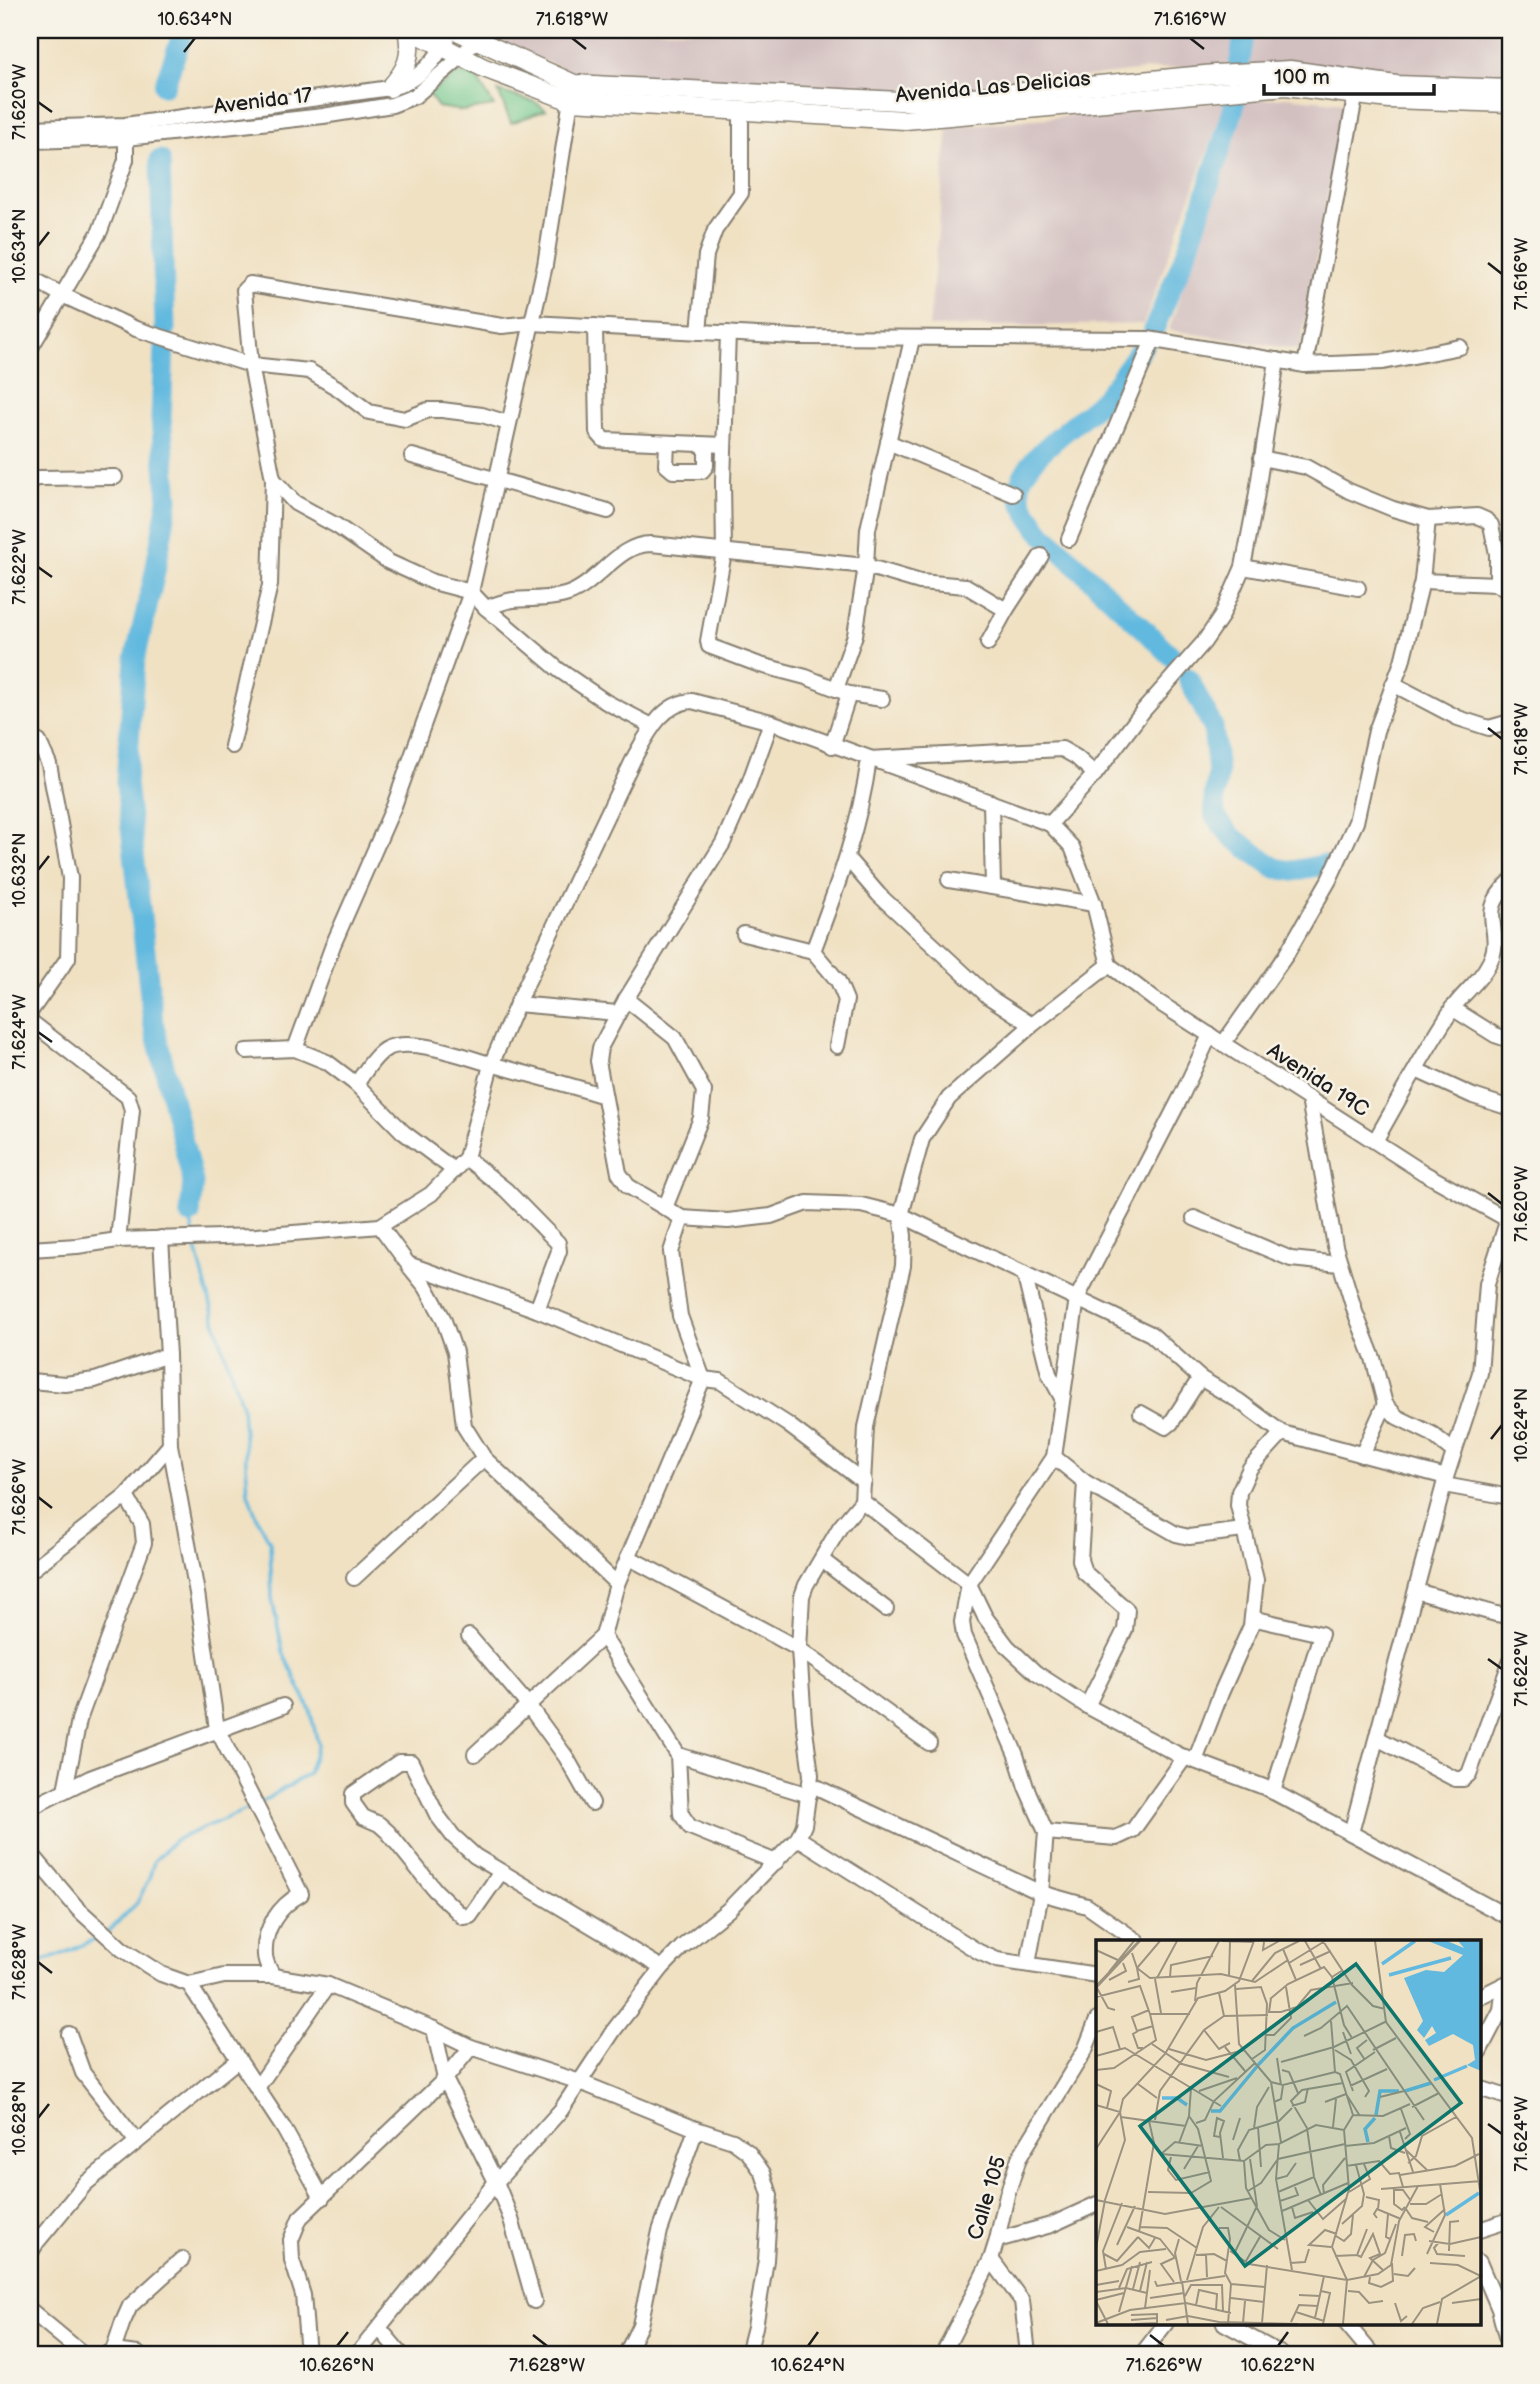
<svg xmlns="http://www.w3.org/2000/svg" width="1540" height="2384" font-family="'Balsamiq Sans',sans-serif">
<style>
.industrial{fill:#d2bfc0}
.green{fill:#72c88c;stroke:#477254;stroke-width:2}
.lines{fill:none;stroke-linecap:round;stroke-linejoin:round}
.stream{stroke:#62b9df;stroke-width:3.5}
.river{stroke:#62b9df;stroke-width:21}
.minor-casing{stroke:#867e70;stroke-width:18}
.major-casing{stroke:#867e70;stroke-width:21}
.minor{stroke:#fff;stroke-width:14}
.major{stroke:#fff;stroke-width:18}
.ticks{fill:none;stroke:#1c1c1c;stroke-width:2.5}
.labels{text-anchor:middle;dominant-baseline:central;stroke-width:5;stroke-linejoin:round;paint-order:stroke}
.street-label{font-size:21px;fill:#1c1c1c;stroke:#f7f3e8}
.inset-river{fill:none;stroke:#62b9df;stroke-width:3.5}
.inset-road{fill:none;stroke:#9b9280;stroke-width:2}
.view{fill:#0f766e;fill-opacity:0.15;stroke:#0f766e;stroke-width:3.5}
.inset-edge{fill:none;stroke:#1c1c1c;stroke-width:3.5}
.neatline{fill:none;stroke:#1c1c1c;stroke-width:2.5}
.ticks-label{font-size:18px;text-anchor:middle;fill:#1c1c1c}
</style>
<rect width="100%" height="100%" fill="#f7f3e8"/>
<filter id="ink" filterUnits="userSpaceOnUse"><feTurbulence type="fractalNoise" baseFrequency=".0143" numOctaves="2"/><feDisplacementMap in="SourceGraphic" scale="14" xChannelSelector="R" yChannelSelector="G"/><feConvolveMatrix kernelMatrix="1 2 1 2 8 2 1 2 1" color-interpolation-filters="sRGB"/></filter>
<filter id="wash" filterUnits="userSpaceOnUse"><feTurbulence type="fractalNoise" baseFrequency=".00686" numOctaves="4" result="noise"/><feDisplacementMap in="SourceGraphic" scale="28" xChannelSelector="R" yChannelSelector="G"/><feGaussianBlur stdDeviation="1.57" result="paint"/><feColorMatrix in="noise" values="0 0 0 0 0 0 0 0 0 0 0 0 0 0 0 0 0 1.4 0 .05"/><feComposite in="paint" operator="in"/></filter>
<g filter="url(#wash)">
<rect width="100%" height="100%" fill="#f0e1c3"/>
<!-- industrial -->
<g class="industrial">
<polygon points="475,30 1238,30 1234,64 1144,70 920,97 581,77"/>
<polygon points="1252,30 1510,30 1510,81 1396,78 1247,66"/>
<polygon points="1286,97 1344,103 1300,350 1169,330 1245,101"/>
<polygon points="1226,102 1143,324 929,327 948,127"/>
</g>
<!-- green -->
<g class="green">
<polygon points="465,73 477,78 494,106 462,111 438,107 428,94 457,74"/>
<polygon points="498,91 535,102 546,110 511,123"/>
</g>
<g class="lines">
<!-- stream -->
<g class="stream">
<polyline points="190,1214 193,1233"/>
<polyline points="194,1241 220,1339 242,1406 248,1493 257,1518 270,1542 272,1599 283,1652 310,1710 318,1744 308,1774 260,1803"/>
<polyline points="109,1931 137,1903 149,1879 154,1861 175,1840 250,1808"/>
<polyline points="30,1965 58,1956 102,1936"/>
</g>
<!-- river -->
<g class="river">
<polyline points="1239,66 1245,30"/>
<polyline points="164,86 184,30"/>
<polyline points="160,160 165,329"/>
<polyline points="1154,329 1189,246 1233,111 1235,98"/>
<path d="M1145 343C1131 362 1118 383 1102 400 1082 421 1024 456 1020 486 1017 502 1031 517 1039 530L1176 660"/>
<polyline points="164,347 161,418 168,500 154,577 135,659 126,783 153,1022 193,1182 190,1214"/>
<polyline points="1188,678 1213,727 1218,773 1214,798 1215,816 1231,836 1275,868 1293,871 1322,865"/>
</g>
</g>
</g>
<g filter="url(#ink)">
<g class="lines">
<!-- minor casing -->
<g class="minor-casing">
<g id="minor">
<path d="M30 128 125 125 390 88C420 81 439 58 451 30"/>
<polyline points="30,141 126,138 323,116 392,105 415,96 461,57 476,39"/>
<polyline points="30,277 62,295 136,329 251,365 309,371 339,389 369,412 405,419 428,410 442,410 482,415 508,423"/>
<polyline points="595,326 597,432 604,440 724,445"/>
<polyline points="699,332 706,255 715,230 741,193 741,112"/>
<polyline points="728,333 723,481 724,552 708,641 709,646 760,665 806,677 849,694 882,699"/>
<polyline points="30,349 100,231 126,160 126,129"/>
<polyline points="1305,365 1357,87"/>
<polyline points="888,442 1013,494"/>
<polyline points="667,444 666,465 673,471 702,471 706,466 706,445"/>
<polyline points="412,456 608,511"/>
<polyline points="1261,458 1306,467 1349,491 1393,509 1428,519 1477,516 1486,520 1491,525 1497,554 1497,584"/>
<polyline points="273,479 295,503 337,526 389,562 433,582 471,592 486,608 559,670 606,702 652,726"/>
<polyline points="30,480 39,478 115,477"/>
<polyline points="1069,539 1153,340"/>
<polyline points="1243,567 1358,588"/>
<polyline points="1422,581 1497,584 1510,592"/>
<path d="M486 608C495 605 504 601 513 600 530 598 552 600 568 594 599 583 617 544 651 544L866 566 920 582 966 586 1006 610 988 643"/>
<polyline points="1006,610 1041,556"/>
<polyline points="1393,684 1458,718 1489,728 1510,722"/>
<polyline points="836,689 855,635 866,566 868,529 912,339"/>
<polyline points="771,722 748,786 723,843 626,999 600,1048 598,1061 619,1173 628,1186 682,1218 728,1221 771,1216 807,1203 861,1205 901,1215 1151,1334 1200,1378 1239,1401 1282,1433 1446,1477"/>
<polyline points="30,738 39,742 49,764 70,878 68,958 30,1012"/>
<polyline points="232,746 270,585 273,479 251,365 244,290 250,284 502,326 532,323 796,337 1148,339 1305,365 1383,362 1460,347"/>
<polyline points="832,746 849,694"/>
<polyline points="991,802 993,887"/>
<polyline points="1050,824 1095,774 1143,711 1204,642 1221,617 1243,567 1256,499 1277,360"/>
<polyline points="847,858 879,895 989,997 1032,1025"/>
<polyline points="949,880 1094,904"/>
<polyline points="744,934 813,951 838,981 846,1000 837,1046"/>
<path d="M813 951C837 888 860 826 869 759L1062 749 1076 757 1095 774"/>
<polyline points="1109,965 1155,1000 1424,1173 1510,1221"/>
<polyline points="626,999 675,1038 704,1091 701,1118 665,1208"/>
<polyline points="517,1004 617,1013"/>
<polyline points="1452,1008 1495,1035 1510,1040"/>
<polyline points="30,1021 128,1097 132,1110 118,1240"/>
<polyline points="1223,1044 1286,955 1329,880 1356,822 1376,731 1402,662 1422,581 1428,519"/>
<polyline points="295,1049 333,945 394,806 471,592 545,265 572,93"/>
<polyline points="246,1051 295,1049 327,1062 356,1084 403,1132 454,1170"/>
<polyline points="1416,1070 1473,1096 1510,1108"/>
<path d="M356 1084C364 1074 375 1053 388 1048 414 1037 467 1058 494 1065 531 1075 567 1084 604 1096"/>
<polyline points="1309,1099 1335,1246 1355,1312 1373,1358 1385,1404 1397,1417 1432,1434 1454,1452"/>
<path d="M1375 1141C1400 1098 1423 1053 1451 1011 1461 994 1479 983 1488 965 1508 930 1473 916 1510 882"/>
<polyline points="466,1158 506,1190 558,1243 559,1251 537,1310"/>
<polyline points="682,1218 671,1252 680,1316 703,1379 617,1584 603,1636 678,1755 681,1814 690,1827 776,1862"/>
<polyline points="1194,1218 1291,1259 1340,1264"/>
<polyline points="380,1226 408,1264 537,1310 703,1379 720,1381 787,1424 864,1482"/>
<path d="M161 1238 168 1355 170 1445 197 1593 217 1729 301 1894C279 1906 263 1929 265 1955 265 1962 270 1970 273 1976"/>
<path d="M30 1249 77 1246 118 1240 256 1236 380 1226 431 1194 466 1158 491 1065 517 1004 635 756C648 733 662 703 692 701L771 722 1050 824 1072 847 1094 904 1109 965"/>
<polyline points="409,1266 426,1287 443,1318 455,1352 464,1426 484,1458 617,1584"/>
<polyline points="1024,1273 1049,1374 1062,1398"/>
<polyline points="30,1381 65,1384 95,1380 168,1355"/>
<polyline points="1141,1413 1166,1427 1171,1423 1200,1378"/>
<polyline points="1362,1455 1385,1404"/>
<polyline points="1054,1457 1085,1482 1176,1534 1189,1537 1243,1530"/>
<polyline points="1085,1482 1080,1560 1084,1572 1127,1610 1125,1630 1087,1706"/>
<polyline points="1444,1485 1510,1497"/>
<polyline points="862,1501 969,1584 985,1617 1007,1646 1036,1673 1087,1706 1179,1755 1264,1787 1510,1918"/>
<polyline points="628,1557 799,1649 929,1743"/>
<polyline points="822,1560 886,1609"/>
<polyline points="30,1571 126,1496"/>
<polyline points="354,1578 484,1458"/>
<polyline points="1416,1591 1496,1614 1510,1616"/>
<polyline points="1252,1618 1321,1634 1273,1792"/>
<polyline points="469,1636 528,1705 566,1757 592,1803"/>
<polyline points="1377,1738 1455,1779 1463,1779 1469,1774 1510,1663"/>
<polyline points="475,1754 603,1636"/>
<polyline points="678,1755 809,1795"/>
<polyline points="1195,1761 1221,1693 1251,1626 1256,1580 1238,1505 1239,1492 1250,1468 1282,1433"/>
<polyline points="810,1784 1041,1893 1087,1906 1137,1941"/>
<polyline points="65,1790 79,1720 144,1543 142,1524 126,1496 170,1445"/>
<polyline points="30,1808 90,1778 283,1706"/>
<polyline points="1046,1832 1116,1838 1133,1830 1185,1757"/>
<polyline points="1351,1833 1446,1477 1480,1373 1487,1284 1508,1219"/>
<polyline points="798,1838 979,1952 997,1960 1097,1975"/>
<polyline points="30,1852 78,1909 122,1949 161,1974 189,1984 284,2129 322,2198"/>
<polyline points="501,1872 470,1916 463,1917 435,1890 388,1832 379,1824 363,1817 353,1803 353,1794 399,1762 411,1762 437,1815 453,1836 475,1856 662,1968"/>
<polyline points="1028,1964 1041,1893 1046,1832 1026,1787 1016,1755 964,1635 962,1622 969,1584 1054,1457 1077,1298 1181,1097 1210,1035"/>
<polyline points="189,1984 224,1976 273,1976 328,1985 434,2029 471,2047 580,2082 696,2129 733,2141 748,2152 763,2173 770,2195 766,2260 755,2327 748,2354"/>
<polyline points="1479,1997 1509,1982"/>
<polyline points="434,2029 445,2079 496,2182 511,2219 534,2301"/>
<polyline points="69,2034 83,2073 137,2142"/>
<polyline points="1479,2052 1501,2010 1504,1985"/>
<polyline points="257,2088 328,1985"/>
<polyline points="1479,2088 1510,2098"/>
<polyline points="1479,2230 1510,2220"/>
<polyline points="997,2240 1051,2225 1097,2204"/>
<polyline points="30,2254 37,2242 85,2184 239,2059"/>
<polyline points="991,2259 1022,2301 1028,2354"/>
<polyline points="1479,2262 1499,2309 1510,2352"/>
<polyline points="30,2310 83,2354"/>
<polyline points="1224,2323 1281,2354"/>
<polyline points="1346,2323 1372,2354"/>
<polyline points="379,2328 401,2354"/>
<polyline points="113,2351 122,2324 130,2306 182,2259"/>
<polyline points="107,2354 113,2351 138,2354"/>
<polyline points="308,2354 303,2295 292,2260 291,2240 300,2218 445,2079 471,2047"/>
<polyline points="354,2354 360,2351 496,2182 561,2110 614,2030 662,1968 682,1947 728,1910 798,1838 804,1825 811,1775 804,1722 799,1649 802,1596 806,1585 840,1527 862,1501 866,1427 903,1266 904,1236 901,1215 922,1139 949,1098 1032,1025 1109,965"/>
<polyline points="626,2354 640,2325 660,2231 696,2129"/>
<polyline points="943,2354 991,2259 997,2240 1007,2195 1019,2158 1085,2050 1097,2020"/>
<polyline points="1142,2354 1166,2323"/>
</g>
</g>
<!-- major casing -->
<g class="major-casing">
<g id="major">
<polyline points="410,30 484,68 571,101 905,120 1286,86 1389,99 1510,103"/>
<polyline points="455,30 574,84 919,102 1215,74 1290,70 1396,85 1510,89"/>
<path d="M390 88C407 69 413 56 407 30"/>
</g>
</g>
<!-- minor -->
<use href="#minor" class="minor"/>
<!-- major -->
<use href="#major" class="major"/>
</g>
</g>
<!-- ticks -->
<path class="ticks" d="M572 38 586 49M1190 38 1204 49M184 52 195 38M38 102 52 112M38 246 49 232M1488 263 1502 274M38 567 52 577M1488 728 1502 739M38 870 49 856M38 1032 52 1042M1488 1193 1502 1204M1491 1439 1502 1425M38 1497 52 1508M1488 1659 1502 1669M38 1962 52 1973M38 2118 49 2104M1488 2124 1502 2134M533 2335 547 2346M1150 2335 1164 2346M337 2346 348 2332M808 2346 818 2332M1278 2346 1288 2332"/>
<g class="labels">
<!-- street labels -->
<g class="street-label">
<text transform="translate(993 87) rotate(-5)">Avenida Las Delicias</text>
<text transform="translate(263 101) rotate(-7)">Avenida 17</text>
<text transform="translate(1318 1080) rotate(33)">Avenida 19C</text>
<text transform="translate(987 2198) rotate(-73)">Calle 105</text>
</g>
</g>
<!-- overview -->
<g transform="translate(1096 1940)">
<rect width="385" height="385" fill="#f0e1c3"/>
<path d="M332 1H351L368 8 362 1H385V131L371 125 379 120 377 105 357 94 333 106 329 100 340 93 336 86 328 98 321 90 327 81 308 38 330 30 348 32 367 15Z" fill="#62b9df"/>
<path class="inset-river" d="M286 24 319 1M293 35 355 18M163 124 197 88 240 62M338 140 371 126M309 151 335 143M66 158H81L91 165M115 171H124L163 124M280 175 284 151H303M272 202 269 189 279 178M350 275 383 253"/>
<path class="inset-road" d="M126 1 158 2M209 1 225 29M227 1 256 45 277 66 289 69M279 1 290 82 376 198 385 257M168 2 167 10 183 1M187 9 200 40M0 10 24 21M36 13 41 28 54 38 125 34 159 42 192 20M193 23 229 1M204 25 235 11M13 32 38 1M133 35 134 2M74 37 75 25 117 16M236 37 248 85 256 98M61 38 81 1M59 39 65 73M13 40 30 31 27 23M156 41 179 13 203 1M32 42 43 39 41 28 64 1M139 45 143 104 175 142 187 145 239 132M0 46 43 1M0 48 44 1M1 48 12 68 19 70M140 49 165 47 171 64 169 110 156 119M75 52 100 48M123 53 128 76M0 57 44 46 54 74H94M175 58 173 72H185L201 67 215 50 257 43M174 59 192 44 228 27 236 37 247 30M99 61 101 43 123 1M53 70 36 77 41 91 57 86M235 81 239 132 244 134 257 175 248 190M108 90 123 109 134 103M42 91 37 94 42 108H47M0 92 17 87 24 109M247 92 255 114M170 95H178L195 78 190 47M208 96 225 88 251 66 328 180M56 104 86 124 133 137M129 107 149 131M73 109 110 120 148 110M239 110 255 120 273 151 269 157M277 110 300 98M0 116 29 108 125 166M181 118 185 145M269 120 261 108 271 100M185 122 238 107 291 81M0 130 18 128 60 100 54 74M186 130 193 132 202 153M175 142 185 202M0 144 15 151 11 168M42 144 61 158M254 146 291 129M103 151 141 138M257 151 250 132 279 112M284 157 308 151M178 162 185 159 187 145M229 162 250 154 264 176M0 165 24 172 0 209M196 166 209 162 212 148M316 167 343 153M305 169 314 194 309 199M257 175 287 176 314 164M25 177 53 181 58 203 43 292M59 180 64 151 108 90 128 76 172 75M53 181 90 186M100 183 109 180 118 161 159 123M162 187 165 227M237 187 240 159M158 188 161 167 173 147M304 192 317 232M293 196 295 208 309 213M124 197 118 196 121 178 128 181 124 193 127 218M137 200 144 178M83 203 93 176 95 148M183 204 180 239 196 330M249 206 278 203 310 188M310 210 331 230M65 214 148 221 170 205 183 204 220 185 248 190M64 215 79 202 107 206M75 217 72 230 80 240 114 232M144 221 142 210 153 190 183 181 196 168M148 221 150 248 173 290 189 300M312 223 320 216 326 196 360 177M250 226 283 221 294 234 303 233 307 247M88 229 102 206M304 235 359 226 383 214M180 239 191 236 200 223M285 249 385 241M152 251 165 243 182 219 249 204M52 252 95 253 115 241 102 189 93 176M182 252 218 237M253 252 274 239 268 224M228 254 227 245 249 218M225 255 218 237 211 188 195 161 206 150 247 143M270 257 283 260 282 269M0 260 69 274 156 258M212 260 227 279 251 258M184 261 202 255 199 247M314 264H330L346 254M125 267 182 309M196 267 199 278 217 272M309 267 306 270 298 264V250H307L315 261M310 269 316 278 332 282M186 271 252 243M292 274 290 297 294 299M281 278 278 274 281 269 305 279M246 284 266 266 268 254 260 225M31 287 64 299 80 319M44 287 71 288 101 308M123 288H132L134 299 129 333 135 344 132 384M338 292 329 287 349 269M240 296 248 301 255 294 257 275M42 297 53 308 59 298M83 299 79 313 85 341M333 301 354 304 385 297M343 302 338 308 341 314 369 316M21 305 39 266M235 307 213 305 229 290 241 294M0 308 9 260 29 200 24 172 27 159 69 114 102 58 129 51 143 41 158 1M134 311 153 324 251 340 282 334 295 325 303 281 322 246M353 311 354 282 363 281M139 312 161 266 154 219M8 314 21 321 42 297M331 314 349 275 344 244M100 315 118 314 131 321M110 315 111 337M261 315 265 317 277 294 284 314 274 318 288 331M239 316 261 315 271 289M306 316 309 295 318 294 320 301M150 321 165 295M194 323 209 322 213 309M334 323 362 325 385 336 346 359 341 384M10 329 7 311 26 263M0 331 26 325 44 312 70 309M298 334 312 336 319 328M268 337 277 320 289 313 300 284M274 337 273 343 285 347 297 341 296 323M91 340 107 287 123 267M59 341 61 346 129 336M86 341 92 384M78 342 65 324 78 318M135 344 169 347M0 345 23 341M23 348 31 329 56 322M37 349 44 322M44 351 51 322M225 351 234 353 227 384M252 351 263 352 273 363 287 361M0 352 30 348 51 353M203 355 224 356M89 356 95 345H126L127 371M54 358 88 353M135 358 168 362M0 360 28 353M0 361 12 384M299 363 305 381 311 376M356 363 385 359M100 365 103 350 121 354 120 370M49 368 54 330M23 372 36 326M200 372 228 381M35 375 61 374V383L39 384M219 378 228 336M35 380 61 378M70 380 92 376 123 382 202 384M195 382 203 365 222 366M0 383 34 370 90 363 135 373M147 383 149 361M166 383 171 325M247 384 251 340 236 307 253 249 248 190M316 384 327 368 344 362"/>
<path class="view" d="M260 24 365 163 149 326 44 186Z"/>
<rect width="385" height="385" class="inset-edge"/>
</g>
<!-- margin -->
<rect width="1540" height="2384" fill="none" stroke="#f7f3e8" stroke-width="77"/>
<!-- scale -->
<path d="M1264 84v10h170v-10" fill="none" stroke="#1c1c1c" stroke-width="3.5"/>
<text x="1274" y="84" font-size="21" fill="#1c1c1c" stroke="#f7f3e8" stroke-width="5" paint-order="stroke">100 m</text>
<rect x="38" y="38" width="1464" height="2308" class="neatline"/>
<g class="ticks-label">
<text x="195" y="25">10.634°N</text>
<text x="572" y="25">71.618°W</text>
<text x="1190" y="25">71.616°W</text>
<text transform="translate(19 102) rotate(-90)" y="6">71.620°W</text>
<text transform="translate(19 246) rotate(-90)" y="6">10.634°N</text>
<text transform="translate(1521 274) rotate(-90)" y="6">71.616°W</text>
<text transform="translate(19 567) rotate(-90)" y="6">71.622°W</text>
<text transform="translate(1521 739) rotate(-90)" y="6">71.618°W</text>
<text transform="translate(19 870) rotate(-90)" y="6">10.632°N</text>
<text transform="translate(19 1032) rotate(-90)" y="6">71.624°W</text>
<text transform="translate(1521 1204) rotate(-90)" y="6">71.620°W</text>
<text transform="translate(1521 1425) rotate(-90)" y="6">10.624°N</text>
<text transform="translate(19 1497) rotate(-90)" y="6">71.626°W</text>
<text transform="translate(1521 1669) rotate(-90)" y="6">71.622°W</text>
<text transform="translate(19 1962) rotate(-90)" y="6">71.628°W</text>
<text transform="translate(19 2118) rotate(-90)" y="6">10.628°N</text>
<text transform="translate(1521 2134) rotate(-90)" y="6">71.624°W</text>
<text x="337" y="2371">10.626°N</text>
<text x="547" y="2371">71.628°W</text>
<text x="808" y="2371">10.624°N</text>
<text x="1164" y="2371">71.626°W</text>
<text x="1278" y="2371">10.622°N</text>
</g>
</svg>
